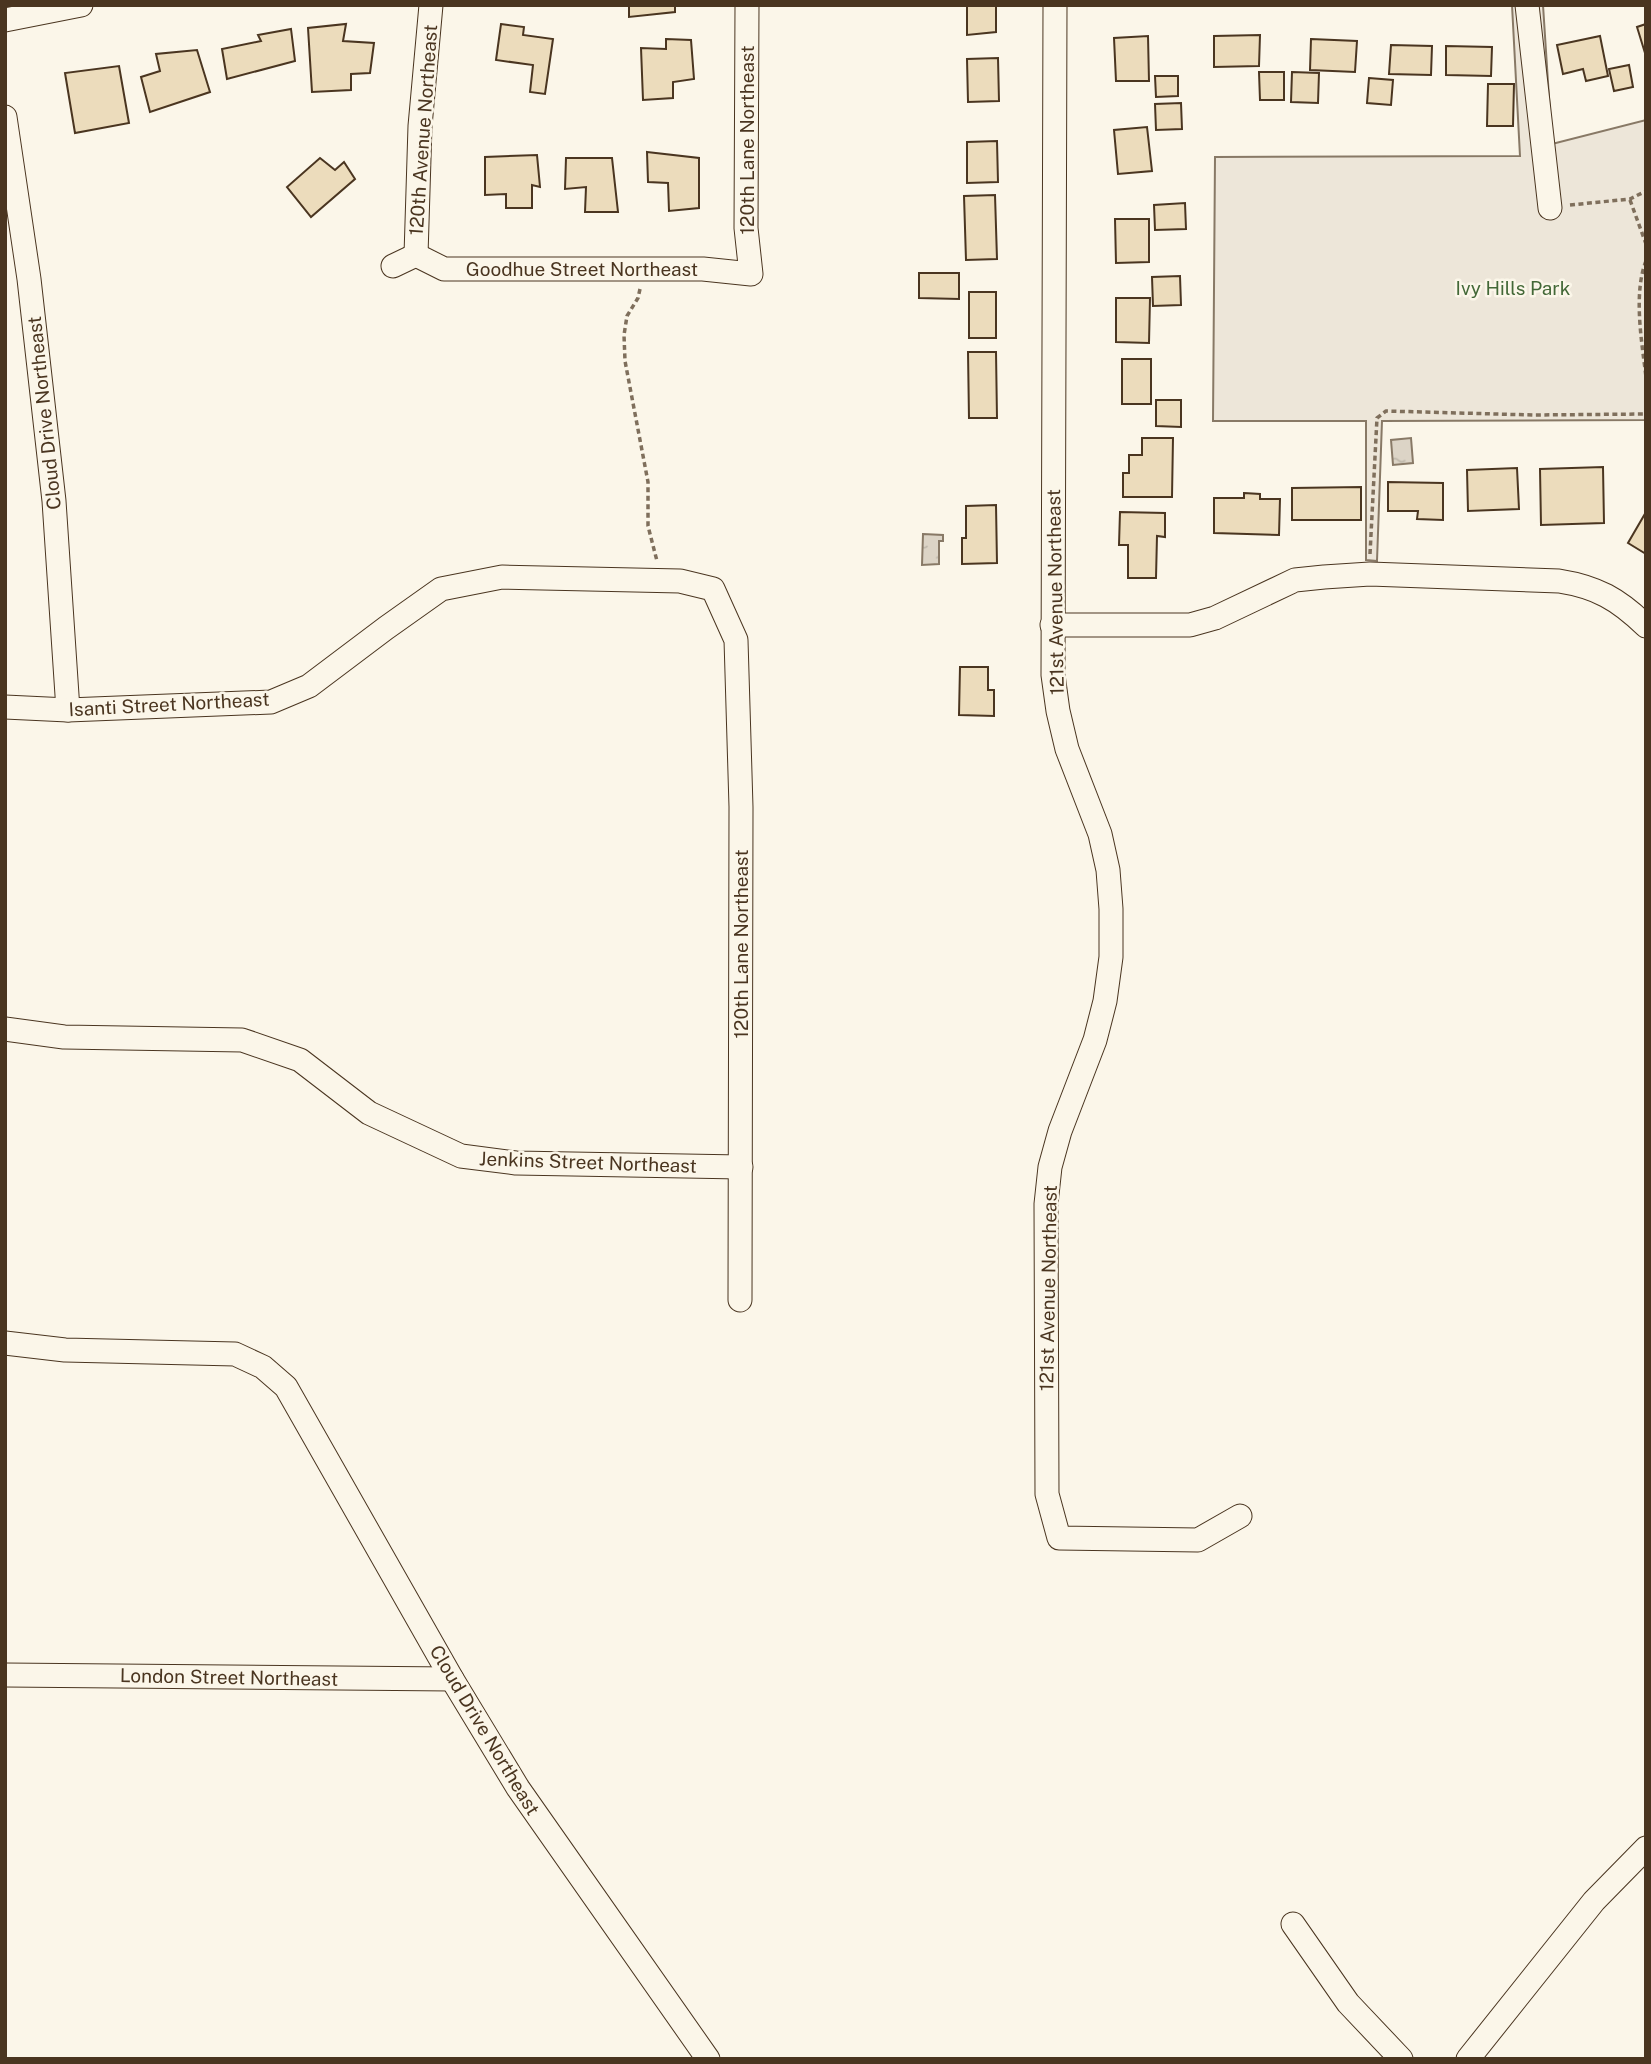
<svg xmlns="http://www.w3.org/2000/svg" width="1651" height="2064" font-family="'Public Sans',sans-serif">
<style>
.green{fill:#ede6d9;stroke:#887966;stroke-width:2}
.water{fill:url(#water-ripples);stroke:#887966;stroke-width:2}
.building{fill:#ecdcbc;stroke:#4a3520;stroke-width:2}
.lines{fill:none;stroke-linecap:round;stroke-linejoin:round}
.minor-casing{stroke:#4a3520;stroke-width:25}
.path{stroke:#7f6f5c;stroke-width:3.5;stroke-dasharray:5 3.5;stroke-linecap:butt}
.minor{stroke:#fbf6e9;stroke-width:23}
.labels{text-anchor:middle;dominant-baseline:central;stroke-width:5;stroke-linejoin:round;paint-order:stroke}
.street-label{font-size:19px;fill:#4a3520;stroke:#fbf6e9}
.park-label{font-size:19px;fill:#436837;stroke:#fbf6e9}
</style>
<defs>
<pattern id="water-ripples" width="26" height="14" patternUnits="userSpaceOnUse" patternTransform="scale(1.75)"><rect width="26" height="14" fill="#dcd4c6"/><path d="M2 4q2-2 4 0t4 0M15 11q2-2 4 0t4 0" fill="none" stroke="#beb7aa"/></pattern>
</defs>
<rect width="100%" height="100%" fill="#fbf6e9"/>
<!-- green -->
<polygon class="green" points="1512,5 1543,5 1552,144 1646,120 1646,420 1382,421 1377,561 1366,560 1366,421 1213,421 1215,157 1520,156"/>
<!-- water -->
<g class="water">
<polygon points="1411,438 1413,463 1393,465 1391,440"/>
<polygon points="923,534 943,535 943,541 939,541 939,564 922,565"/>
</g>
<!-- building -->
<g class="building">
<polygon points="629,5 675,5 675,12 629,17"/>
<polygon points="967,5 996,5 996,32 967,35"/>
<polygon points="346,24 343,41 374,43 370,73 351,74 351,90 312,92 308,28"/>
<polygon points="501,24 524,27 523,35 553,39 545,94 530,92 533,65 496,60"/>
<polygon points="1646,24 1646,53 1645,53 1637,27"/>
<polygon points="291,29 295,61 227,79 222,49 261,41 258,35"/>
<polygon points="1260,35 1259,66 1214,67 1214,36"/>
<polygon points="1148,36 1149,81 1116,81 1114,38"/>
<polygon points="1600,36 1608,76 1586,81 1583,69 1563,74 1557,45"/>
<polygon points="666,39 691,40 694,79 673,82 673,98 643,100 641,48 666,49"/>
<polygon points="1311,39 1357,41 1355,72 1310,70"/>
<polygon points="1391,45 1432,46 1431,75 1389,74"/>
<polygon points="1446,46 1492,47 1491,76 1446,75"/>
<polygon points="197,50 210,92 150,112 141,77 160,71 156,54"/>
<polygon points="998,58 999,101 968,102 967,59"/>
<polygon points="1629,65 1633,87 1614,91 1609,69"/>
<polygon points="119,66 129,123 75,133 65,73"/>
<polygon points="1259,72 1284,72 1284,100 1260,100"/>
<polygon points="1292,72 1319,73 1318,103 1291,102"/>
<polygon points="1155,76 1178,76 1178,96 1156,97"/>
<polygon points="1369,78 1393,80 1391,105 1367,103"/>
<polygon points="1488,84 1514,84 1513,126 1487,126"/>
<polygon points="1181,103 1182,129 1156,130 1155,104"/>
<polygon points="1147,127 1152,171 1118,174 1114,130"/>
<polygon points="997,141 998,182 967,183 967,142"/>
<polygon points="647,152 699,158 699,208 669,211 668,183 648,182"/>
<polygon points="537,155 540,187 532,185 532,208 506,208 506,194 485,195 485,157"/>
<polygon points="320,158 335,170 344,162 355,179 311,217 287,187"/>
<polygon points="566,158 612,158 618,212 585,212 586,187 565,189"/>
<polygon points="995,195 997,259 966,260 964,196"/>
<polygon points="1185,203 1186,229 1155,230 1154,205"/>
<polygon points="1115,219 1149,219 1149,262 1116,263"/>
<polygon points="919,273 959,273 959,299 919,298"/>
<polygon points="1180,276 1181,305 1153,306 1152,277"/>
<rect x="969" y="292" width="27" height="46"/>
<polygon points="1116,298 1150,298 1149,343 1116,342"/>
<polygon points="968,352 996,352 997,418 969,418"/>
<rect x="1122" y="359" width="29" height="45"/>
<polygon points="1156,400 1181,400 1181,427 1156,426"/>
<polygon points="1142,438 1173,438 1172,497 1123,497 1123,473 1129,473 1129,455 1142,455"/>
<polygon points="1603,467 1604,523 1541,525 1540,469"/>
<polygon points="1517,468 1519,509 1468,511 1467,470"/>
<polygon points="1388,482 1443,483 1443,520 1417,519 1418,511 1388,511"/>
<polygon points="1361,487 1361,520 1292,520 1292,488"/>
<polygon points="1244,493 1260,494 1260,499 1280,499 1279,535 1214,533 1214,498 1244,498"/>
<polygon points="996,505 997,563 962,564 962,538 966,538 966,506"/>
<polygon points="1120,512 1165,513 1165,537 1157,536 1156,578 1128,578 1128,545 1119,545"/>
<polygon points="1646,512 1646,554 1628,543"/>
<polygon points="960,667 988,667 988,690 994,690 994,716 959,715"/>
</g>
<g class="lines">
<!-- minor casing -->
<g class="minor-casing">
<g id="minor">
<polyline points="1055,5 1053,675 1058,711 1067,749 1100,834 1108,870 1111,909 1111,957 1105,1001 1095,1040 1060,1131 1050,1167 1046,1204 1047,1494 1059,1538 1198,1540 1240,1516"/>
<polyline points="1527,5 1550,208"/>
<polyline points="5,20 81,5"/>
<polyline points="5,117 29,279 54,501 68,710"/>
<polyline points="416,255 444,269 703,269 751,274 746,228 747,5"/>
<polyline points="416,255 420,126 431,5"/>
<polyline points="393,266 416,255"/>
<path d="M1052 625H1190L1215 618 1295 580 1324 577 1370 574 1559 581C1597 587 1618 599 1646 626"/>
<polyline points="5,707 68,710 271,702 309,686 386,628 441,589 502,577 680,581 713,589 736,640 741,807 740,1300"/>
<polyline points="5,1029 64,1037 242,1040 300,1060 369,1113 461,1156 516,1163 741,1167"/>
<polyline points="5,1343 65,1350 235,1354 263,1367 286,1387 452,1679 518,1788 708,2059"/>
<polyline points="5,1675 452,1679"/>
<polyline points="1293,1924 1348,2003 1401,2059"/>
<polyline points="1468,2059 1594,1901 1646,1848"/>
</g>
</g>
<!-- path -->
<g class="path">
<polyline points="1630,200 1646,244"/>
<polyline points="1570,205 1630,199 1646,191"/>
<path d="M1646 261C1633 294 1642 343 1646 377"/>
<polyline points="640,289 638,298 627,316 624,335 625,361 648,482 648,526 657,561"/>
<polyline points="1370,554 1377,418 1386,411 1533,415 1646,414"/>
</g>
<!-- minor -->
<use href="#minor" class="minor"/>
</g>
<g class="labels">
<!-- street labels -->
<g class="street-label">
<text transform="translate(423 130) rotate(-86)">120th Avenue Northeast</text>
<text transform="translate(747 140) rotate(-90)">120th Lane Northeast</text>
<text x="582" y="269">Goodhue Street Northeast</text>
<text transform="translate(44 413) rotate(-96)">Cloud Drive Northeast</text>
<text transform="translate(1055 592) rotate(-91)">121st Avenue Northeast</text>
<text transform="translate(169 704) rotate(-3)">Isanti Street Northeast</text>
<text transform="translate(741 944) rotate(-90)">120th Lane Northeast</text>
<text transform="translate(588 1162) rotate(2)">Jenkins Street Northeast</text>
<text transform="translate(1048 1288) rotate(-89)">121st Avenue Northeast</text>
<text transform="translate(229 1677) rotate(1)">London Street Northeast</text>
<text transform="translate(485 1730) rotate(59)">Cloud Drive Northeast</text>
</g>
<!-- park labels -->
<g class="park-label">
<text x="1513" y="288">Ivy Hills Park</text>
</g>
</g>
<!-- border -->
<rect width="1651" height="2064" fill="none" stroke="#4a3520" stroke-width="14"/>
</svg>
